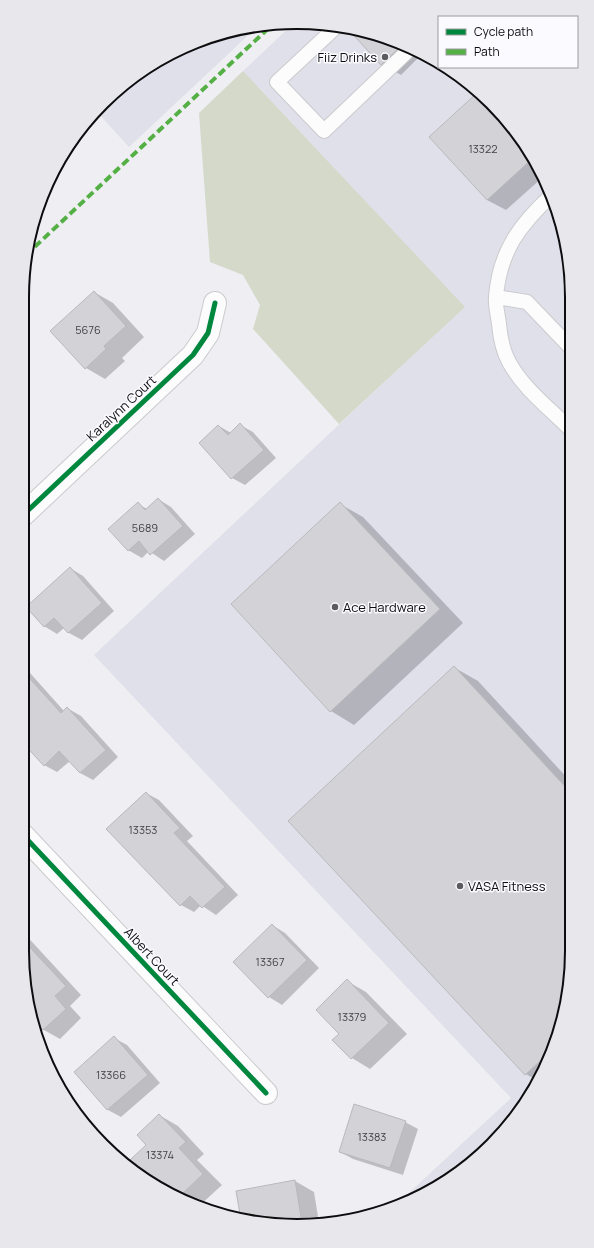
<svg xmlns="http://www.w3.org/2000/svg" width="594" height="1248" font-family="Manrope,sans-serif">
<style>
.built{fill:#e0e0ea}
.green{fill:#d4d9ca}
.shadow{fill:#0003}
.building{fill:#d3d3d7;stroke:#b9b9bd}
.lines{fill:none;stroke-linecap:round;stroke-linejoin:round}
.service-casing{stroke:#cbcbcf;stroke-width:16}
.minor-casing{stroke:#cbcbcf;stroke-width:24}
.service{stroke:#fcfcfd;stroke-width:14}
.minor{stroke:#fcfcfd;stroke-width:22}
.quiet{stroke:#54b044;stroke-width:4;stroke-dasharray:8 4;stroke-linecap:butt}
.cycleway-casing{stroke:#fbfbff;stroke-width:8}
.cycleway{stroke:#00873e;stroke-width:5}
.poi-dot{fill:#5c5c5f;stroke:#fbfbff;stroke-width:1.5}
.labels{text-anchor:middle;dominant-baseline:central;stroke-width:3;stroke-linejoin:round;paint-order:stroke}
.number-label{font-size:11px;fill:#424244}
.poi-label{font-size:13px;fill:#0d0d0f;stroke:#fbfbff;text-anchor:start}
.street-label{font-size:13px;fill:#0d0d0f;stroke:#fbfbff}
.rim{fill:none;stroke:#0d0d0f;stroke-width:2}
</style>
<rect width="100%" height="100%" fill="#eeeef3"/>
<!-- built -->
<g class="built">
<polygon points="295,22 351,27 402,43 439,64 439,67 444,67 465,79 515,130 551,192 570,261 572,951 567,1005 551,1056 526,1104 492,1145 419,1198 397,1204 511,1098 94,655 464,307 243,71"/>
<polygon points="258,26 129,147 96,111 103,102 144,68 192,43 244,27"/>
</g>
<!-- green -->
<polygon class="green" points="243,71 465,307 339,424 253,329 260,305 243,275 210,262 199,113"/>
<!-- shadow -->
<g class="shadow">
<polygon points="374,34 402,43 422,54 401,75 382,64 363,44"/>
<polygon points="479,93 515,130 543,177 506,210 487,200"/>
<polygon points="94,292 113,303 144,337 122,358 125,361 105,379 86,368 52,331"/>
<polygon points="240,425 253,432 276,458 245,485 232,478 219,426 231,433"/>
<polygon points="158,499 171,507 195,534 164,561 149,551 142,558 128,550 138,504 147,509"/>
<polygon points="340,504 363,517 463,623 354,725 331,711"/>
<polygon points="70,568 83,576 114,611 82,640 69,633 64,628 57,634 44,626"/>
<polygon points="22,664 64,711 67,708 81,716 118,757 93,780 80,773 70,761 57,772 44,765 22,734"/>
<polygon points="455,668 478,681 571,782 572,951 567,1005 551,1056 538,1081 526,1074 290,821"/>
<polygon points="146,793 159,800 193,836 187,841 238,895 216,915 201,905 194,912 181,905"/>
<polygon points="272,925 285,933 319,968 282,1005 269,997"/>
<polygon points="22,931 81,995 70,1006 81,1018 60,1039 44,1030 38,1024 35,1027 22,951"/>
<polygon points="347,981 366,992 407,1034 370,1069 352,1058 334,1040 341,1034"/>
<polygon points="114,1038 127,1045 160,1083 121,1117 108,1110 75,1072"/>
<polygon points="159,1115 178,1126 204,1154 197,1160 222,1185 198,1207 157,1186 148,1145"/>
<polygon points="405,1122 418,1129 403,1175 353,1159 340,1152"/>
<polygon points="295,1181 314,1192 319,1223 242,1220 237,1192"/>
</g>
<!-- building -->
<g class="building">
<polygon points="346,27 351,27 403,44 381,65"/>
<polygon points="478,92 515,130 532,159 487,200 429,137"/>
<polygon points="94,291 126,326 104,346 106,349 85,369 50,331"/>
<polygon points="240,423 264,450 231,479 199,443 218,425 228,435"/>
<polygon points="158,498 183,526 150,555 139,541 128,551 108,529 138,502 145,510"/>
<polygon points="340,502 440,609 330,712 231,604"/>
<polygon points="70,567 102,603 68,633 54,618 44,627 26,607"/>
<polygon points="454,666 571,793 572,951 567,1005 553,1049 525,1075 288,821"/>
<polygon points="22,670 61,713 67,707 106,750 80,773 59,751 44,766 22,742"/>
<polygon points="146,792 180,828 174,833 225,887 202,908 190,896 180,906 106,829"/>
<polygon points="272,924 307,960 268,998 233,962"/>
<polygon points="22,939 66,986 55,996 66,1009 43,1030 33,1020 22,951"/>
<polygon points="347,979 389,1023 351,1059 332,1040 339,1034 316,1010"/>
<polygon points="114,1036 148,1075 107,1110 74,1072"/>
<polygon points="354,1104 406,1121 390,1168 339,1152"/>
<polygon points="159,1114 186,1142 179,1148 203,1174 178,1198 154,1185 130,1160 146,1145 137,1135"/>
<polygon points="295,1180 302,1223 241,1220 236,1191"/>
</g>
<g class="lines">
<!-- service casing -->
<g class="service-casing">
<g id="service">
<polyline points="337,26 277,82 324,131 411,48"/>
<path d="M552 195C520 224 500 251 496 296 495 305 498 315 499 324 500 335 503 351 509 362 523 388 549 408 570 429"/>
<polyline points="496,297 527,302 570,347"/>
</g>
</g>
<!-- minor casing -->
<g class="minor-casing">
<g id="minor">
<polyline points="22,516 193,355 208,333 215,303"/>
<polyline points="22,834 266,1093"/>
</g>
</g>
<!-- service -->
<use href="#service" class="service"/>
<!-- minor -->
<use href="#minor" class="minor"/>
<!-- quiet -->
<polyline class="quiet" points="26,255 273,24"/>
<!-- cycleway casing -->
<g class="cycleway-casing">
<g id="cycleway">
<polyline points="22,516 193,355 208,333 215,303"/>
<polyline points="22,834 266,1093"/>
</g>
</g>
<!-- cycleway -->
<use href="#cycleway" class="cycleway"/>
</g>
<!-- markers -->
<g class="poi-dot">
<circle cx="385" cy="57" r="4"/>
<circle cx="335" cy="607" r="4"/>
<circle cx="460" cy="886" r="4"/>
</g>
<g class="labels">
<!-- number labels -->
<g class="number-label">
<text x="483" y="148">13322</text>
<text x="88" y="329">5676</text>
<text x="145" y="527">5689</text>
<text x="143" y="829">13353</text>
<text x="270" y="961">13367</text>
<text x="352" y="1016">13379</text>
<text x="111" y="1074">13366</text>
<text x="372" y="1136">13383</text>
<text x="160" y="1154">13374</text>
</g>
<!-- poi labels -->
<g class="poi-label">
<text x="377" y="57" text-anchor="end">Fiiz Drinks</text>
<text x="343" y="607">Ace Hardware</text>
<text x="468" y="886">VASA Fitness</text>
</g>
<!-- street labels -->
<g class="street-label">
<text transform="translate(121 408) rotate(-43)">Karalynn Court</text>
<text transform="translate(152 956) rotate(47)">Albert Court</text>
</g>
</g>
<!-- crop -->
<path d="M0 0H594V1248H0ZM297 29H297A268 268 0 0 1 565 297V951A268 268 0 0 1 297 1219H297A268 268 0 0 1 29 951V297A268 268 0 0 1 297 29Z" fill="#e8e8ec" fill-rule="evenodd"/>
<path class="rim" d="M297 29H297A268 268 0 0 1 565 297V951A268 268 0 0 1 297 1219H297A268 268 0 0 1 29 951V297A268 268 0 0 1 297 29Z"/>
<!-- legend -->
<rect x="438" y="16" width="140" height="52" fill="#fbfbff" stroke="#9c9c9f"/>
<rect x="446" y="29" width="20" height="6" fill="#00873e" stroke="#9c9c9f"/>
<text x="474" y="36" font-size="12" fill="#0d0d0f">Cycle path</text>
<rect x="446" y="49" width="20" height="6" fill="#54b044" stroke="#9c9c9f"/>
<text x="474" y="56" font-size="12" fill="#0d0d0f">Path</text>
</svg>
